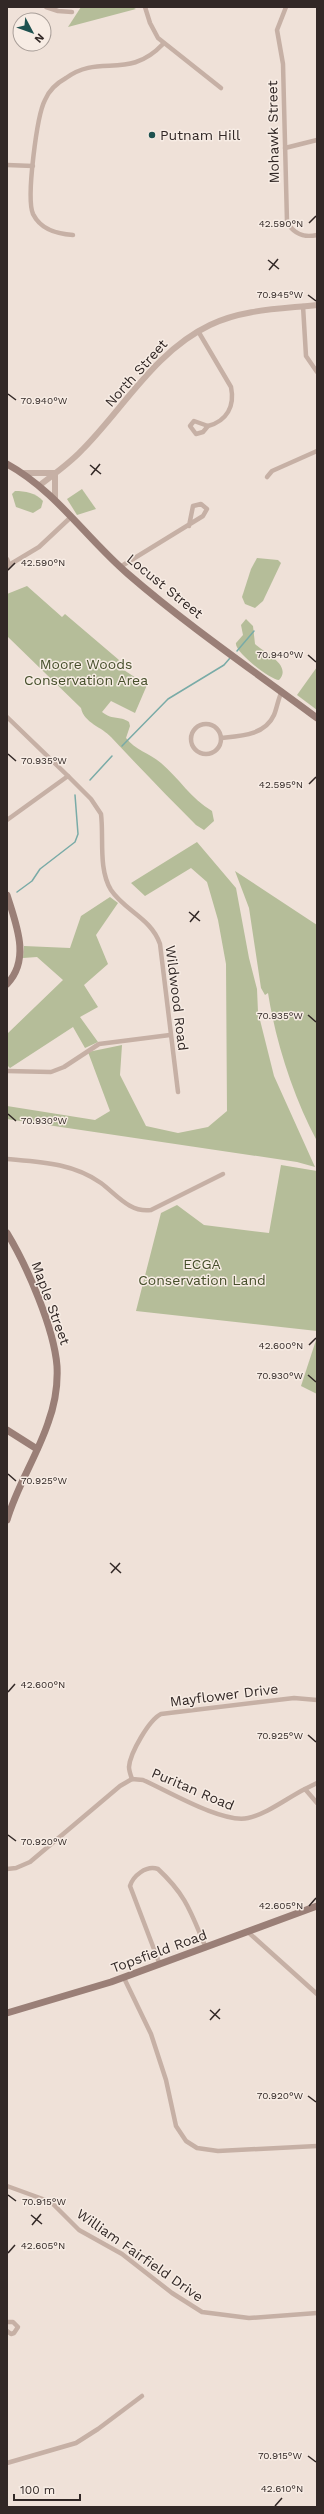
<svg xmlns="http://www.w3.org/2000/svg" width="324" height="2514" font-family="'Work Sans',sans-serif">
<style>
.green{fill:#b5bd99}
.lines{fill:none;stroke-linecap:round;stroke-linejoin:round}
.stream{stroke:#79aba7;stroke-width:1.5}
.minor{stroke:#c6b0a5;stroke-width:4.5}
.tertiary{stroke:#c6b0a5;stroke-width:6}
.secondary{stroke:#9a7f77;stroke-width:7}
.ticks{fill:none;stroke:#322826;stroke-width:1.5}
.poi-dot{fill:#1e514f;stroke:#f7ece4;stroke-width:1.5}
.labels{text-anchor:middle;dominant-baseline:central;stroke-width:3;stroke-linejoin:round;paint-order:stroke}
.street-label{font-size:14px;fill:#322826;stroke:#f7ece4}
.poi-label{font-size:14px;fill:#322826;stroke:#f7ece4;text-anchor:start}
.park-label{font-size:14px;fill:#464f2b;stroke:#f7ece4}
.ticks-label{font-size:10px;text-anchor:middle;fill:#322826;stroke:#f7ece4;stroke-width:3;stroke-linejoin:round;paint-order:stroke}
</style>
<rect width="100%" height="100%" fill="#efe1d8"/>
<!-- green -->
<g class="green">
<polygon points="81,7 132,7 136,9 68,27"/>
<polygon points="82,489 96,509 77,515 67,499"/>
<path d="M15 491C25 491 36 493 43 501L41 508 33 513 16 507 12 494Z"/>
<polygon points="257,558 278,560 281,563 263,601 255,608 245,604 242,597 251,569"/>
<path d="M27 586 62 617 65 614 119 660 116 665 147 685 135 713 111 701 102 712C114 721 119 715 129 722L130 726 126 738C135 750 149 753 161 763 179 778 191 799 212 811L214 821 204 830 196 825C167 796 139 767 111 737 102 727 84 723 81 708L7 636V594Z"/>
<path d="M246 619 253 626 255 644C263 652 293 665 279 680 270 680 234 651 236 643L243 635 241 625Z"/>
<polygon points="317,667 317,710 297,695"/>
<polygon points="197,842 236,888 249,958 257,989 258,1012 274,1076 315,1167 297,1162 7,1119 7,1106 95,1120 110,1111 88,1052 122,1045 120,1075 146,1126 178,1133 208,1127 227,1111 226,964 218,920 207,882 191,868 145,896 131,883"/>
<path d="M235 871 317 925V1141C293 1096 276 1043 268 993L265 995 261 988 249 908Z"/>
<polygon points="110,897 118,903 96,935 108,964 84,985 98,1007 80,1017 98,1042 85,1048 73,1027 10,1068 7,1065 7,1034 63,980 37,957 23,958 24,946 70,948 81,916"/>
<polygon points="281,1165 317,1171 317,1331 136,1311 161,1213 177,1205 204,1225 269,1233"/>
<polygon points="317,1337 317,1394 301,1386"/>
</g>
<g class="lines">
<!-- stream -->
<g class="stream">
<polyline points="237,651 254,631"/>
<polyline points="122,746 168,699 224,665 230,658"/>
<polyline points="90,780 112,756"/>
<polyline points="17,892 32,881 40,869 75,842 78,834 75,795"/>
</g>
<!-- minor -->
<g class="minor">
<polyline points="46,7 58,11 72,12"/>
<polyline points="145,7 150,23 158,38 221,88"/>
<path d="M286 7 277 30 283 64 287 222C294 234 303 238 317 235"/>
<polyline points="285,148 317,140"/>
<polyline points="7,165 33,166"/>
<path d="M73 235C57 234 41 230 33 214 26 198 37 115 45 100 49 90 57 83 66 78 100 53 128 81 163 44"/>
<polyline points="303,306 306,356 317,372"/>
<path d="M198 331 231 387C235 406 227 421 208 426L194 421 190 426 196 434 203 432 208 426"/>
<polyline points="267,477 272,471 317,451"/>
<polyline points="7,559 9,565 7,569"/>
<polyline points="9,565 39,547 71,517"/>
<polyline points="120,567 203,516 207,509 201,504 193,506 189,526"/>
<polyline points="7,717 68,776"/>
<circle cx="206" cy="739" r="15"/>
<path d="M222 738C241 736 265 735 274 715 277 708 278 699 282 691"/>
<path d="M7 820 68 776 91 799 101 814C104 837 98 869 111 890 125 911 151 918 160 944L178 1092"/>
<polyline points="7,1071 51,1072 64,1067 99,1044 170,1035"/>
<path d="M7 1159C41 1162 73 1163 101 1183 117 1195 130 1213 151 1210L223 1174"/>
<path d="M132 1779C131 1776 129 1771 129 1767 130 1753 149 1720 161 1714L294 1698 317 1700"/>
<polyline points="305,1789 317,1783"/>
<path d="M7 1869 16 1868 30 1862 120 1786 132 1779 143 1780C168 1791 223 1824 248 1818 267 1814 287 1798 305 1789L317 1803"/>
<polyline points="248,1932 317,1994"/>
<path d="M160 1965 130 1886C133 1876 146 1865 158 1869 187 1896 191 1913 206 1948"/>
<polyline points="124,1978 151,2034 166,2080 176,2126 186,2141 197,2148 218,2151 317,2146"/>
<polyline points="7,2186 51,2202 79,2230 122,2254 172,2293 202,2312 249,2318 317,2313"/>
<polyline points="7,2322 13,2322 18,2327 14,2333 11,2334 7,2331"/>
<polyline points="7,2463 76,2443 98,2429 142,2396"/>
</g>
<!-- tertiary -->
<g class="tertiary">
<polyline points="22,473 55,473 55,498"/>
<path d="M40 485C54 474 70 463 82 450 123 409 155 351 210 325 243 309 281 309 317 305"/>
</g>
<!-- secondary -->
<g class="secondary">
<path d="M7 464C56 491 86 538 128 574 188 626 254 671 317 718"/>
<path d="M7 895C16 924 31 959 7 984"/>
<path d="M7 1233C27 1266 54 1328 57 1366 58 1385 55 1404 48 1423 37 1456 17 1486 7 1520"/>
<polyline points="7,1430 37,1449"/>
<polyline points="7,2013 111,1982 317,1906"/>
</g>
</g>
<!-- ticks -->
<path class="ticks" d="M309 223 316 216M268 260 279 269M269 270 278 259M308 295 316 301M8 394 16 400M90 465 101 474M91 475 100 464M8 570 15 563M308 655 316 662M8 754 16 761M309 784 316 777M189 912 200 921M190 922 199 911M308 1015 316 1022M8 1114 16 1121M309 1345 316 1338M308 1375 316 1382M8 1474 16 1481M110 1563 121 1573M111 1573 120 1563M8 1692 15 1684M308 1735 316 1742M8 1835 16 1841M309 1906 316 1898M210 2010 220 2019M210 2020 220 2009M308 2096 316 2102M8 2195 16 2201M31 2215 42 2224M32 2225 41 2214M8 2253 15 2245M308 2456 316 2462M275 2506 282 2498"/>
<!-- markers -->
<circle class="poi-dot" cx="152" cy="135" r="4"/>
<g class="labels">
<!-- street labels -->
<g class="street-label">
<text transform="translate(273 132) rotate(-91)">Mohawk Street</text>
<text transform="translate(136 373) rotate(-48)">North Street</text>
<text transform="translate(165 586) rotate(39)">Locust Street</text>
<text transform="translate(177 998) rotate(83)">Wildwood Road</text>
<text transform="translate(51 1303) rotate(70)">Maple Street</text>
<text transform="translate(224 1695) rotate(-7)">Mayflower Drive</text>
<text transform="translate(193 1789) rotate(23)">Puritan Road</text>
<text transform="translate(159 1951) rotate(-20)">Topsfield Road</text>
<text transform="translate(140 2255) rotate(35)">William Fairfield Drive</text>
</g>
<!-- poi labels -->
<g class="poi-label">
<text x="160" y="135">Putnam Hill</text>
</g>
<!-- park labels -->
<g class="park-label">
<text x="86" y="664">Moore Woods<tspan x="86" dy="16">Conservation Area</tspan></text>
<text x="202" y="1264">ECGA<tspan x="202" dy="16">Conservation Land</tspan></text>
</g>
</g>
<g class="ticks-label">
<text x="281" y="227">42.590°N</text>
<text x="280" y="298">70.945°W</text>
<text x="44" y="404">70.940°W</text>
<text x="43" y="566">42.590°N</text>
<text x="280" y="658">70.940°W</text>
<text x="44" y="764">70.935°W</text>
<text x="281" y="788">42.595°N</text>
<text x="280" y="1019">70.935°W</text>
<text x="44" y="1124">70.930°W</text>
<text x="281" y="1349">42.600°N</text>
<text x="280" y="1379">70.930°W</text>
<text x="44" y="1484">70.925°W</text>
<text x="43" y="1688">42.600°N</text>
<text x="280" y="1739">70.925°W</text>
<text x="44" y="1845">70.920°W</text>
<text x="281" y="1909">42.605°N</text>
<text x="280" y="2099">70.920°W</text>
<text x="44" y="2205">70.915°W</text>
<text x="43" y="2249">42.605°N</text>
<text x="280" y="2459">70.915°W</text>
<text x="282" y="2492">42.610°N</text>
</g>
<!-- border -->
<rect width="324" height="2514" fill="none" stroke="#322826" stroke-width="16"/>
<!-- north arrow -->
<g transform="translate(32 32) rotate(131)"><circle r="19" fill="#f7ece4" stroke="#a89e98"/>
<path d="M0-3L7 15L0 10L-7 15Z" fill="#1e514f"/>
<text y="-6" font-size="11" font-weight="bold" text-anchor="middle" fill="#322826">N</text>
</g>
<!-- scale -->
<path d="M14 2494v6h66v-6" fill="none" stroke="#322826" stroke-width="2"/>
<text x="20" y="2494" font-size="12" fill="#322826" stroke="#f7ece4" stroke-width="3" paint-order="stroke">100 m</text>
</svg>
